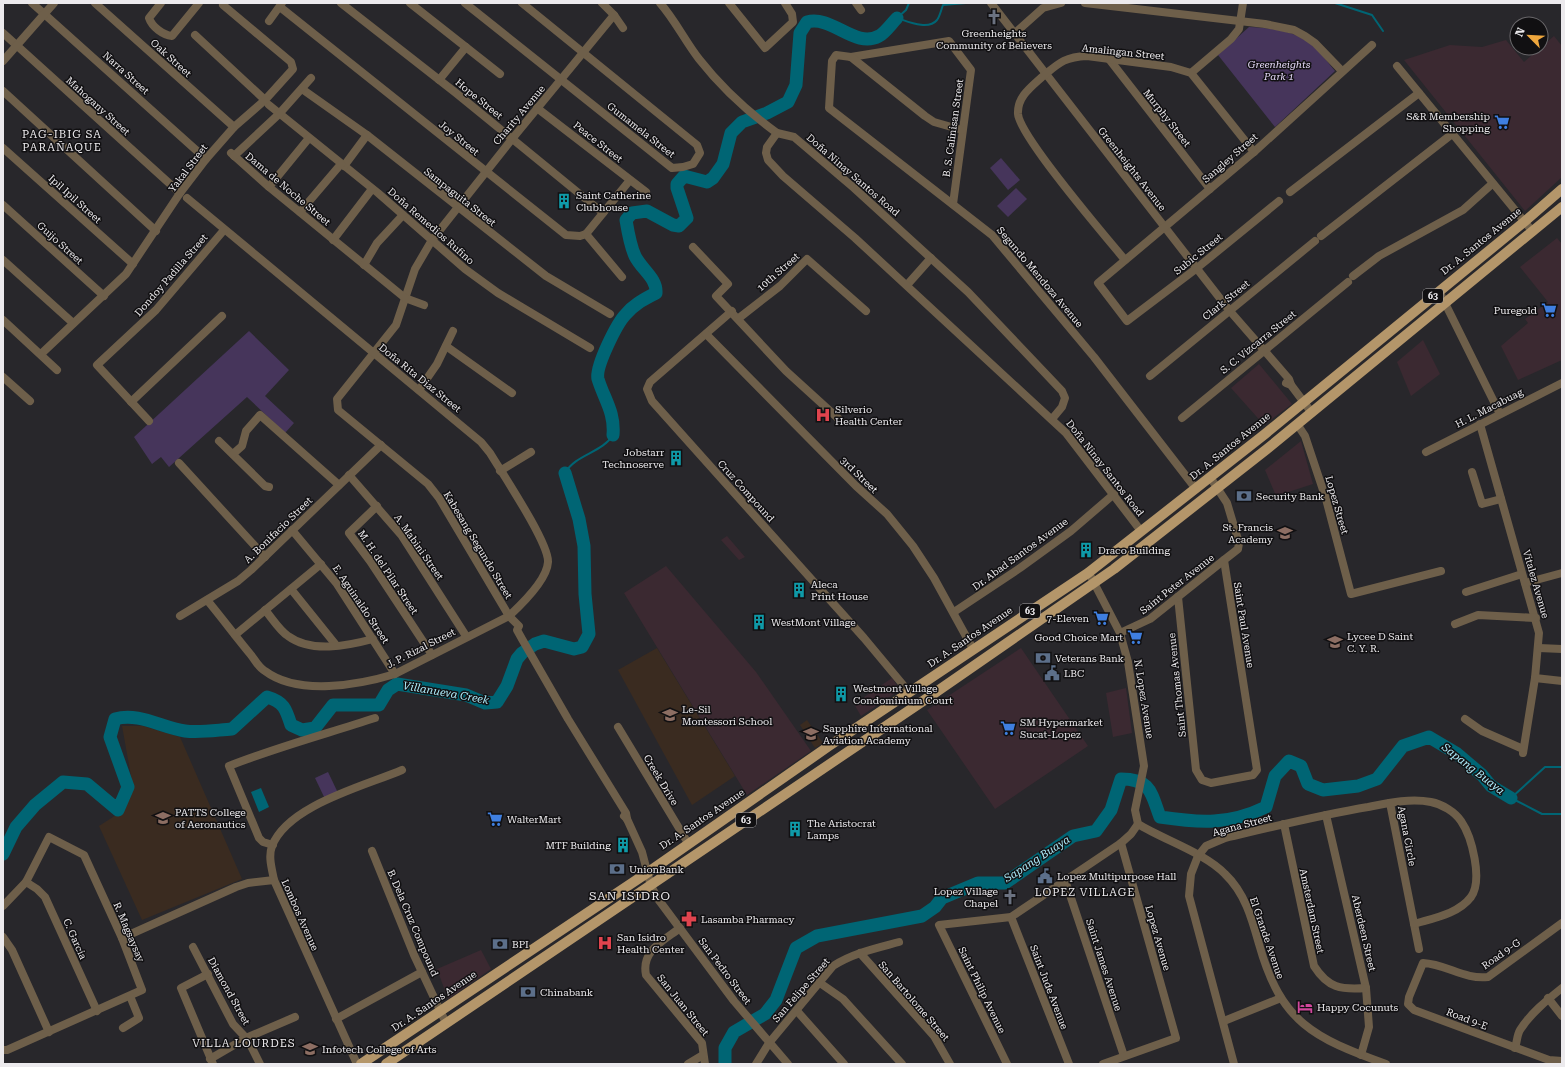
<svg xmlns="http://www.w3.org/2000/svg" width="1565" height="1067" font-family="'Roboto Serif',serif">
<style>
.commercial{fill:#3b2931}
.education{fill:#3a2b20}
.green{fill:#46355b}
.water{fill:#006574}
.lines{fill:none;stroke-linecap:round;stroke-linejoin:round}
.stream{stroke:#006574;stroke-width:2}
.river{stroke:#006574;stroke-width:13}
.minor{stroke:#6e5f4a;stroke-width:8}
.major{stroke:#b4966a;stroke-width:10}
.labels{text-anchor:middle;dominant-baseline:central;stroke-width:3;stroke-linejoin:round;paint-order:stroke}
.shield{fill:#111012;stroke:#aaa9ab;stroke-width:1}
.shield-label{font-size:9px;font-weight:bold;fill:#eceaed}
.poi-label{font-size:10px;fill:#eceaed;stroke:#111012;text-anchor:start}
.street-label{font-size:10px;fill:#eceaed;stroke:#111012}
.park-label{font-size:10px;font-style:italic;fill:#e8dbfb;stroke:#111012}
.neighbourhood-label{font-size:11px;letter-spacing:1px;fill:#eceaed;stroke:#111012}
.water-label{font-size:11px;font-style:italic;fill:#aeeefd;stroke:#111012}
.quarter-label{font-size:12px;letter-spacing:1px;fill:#eceaed;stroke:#111012}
</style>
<rect width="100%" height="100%" fill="#28272b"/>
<!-- commercial -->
<g class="commercial">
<polygon points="1554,36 1562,46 1562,177 1525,211 1404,60 1450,45 1482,47 1506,40 1524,62"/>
<polygon points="1557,238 1562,244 1562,360 1518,380 1501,346 1528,323 1525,319 1548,302 1520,267"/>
<polygon points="1423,340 1440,374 1411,396 1397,362"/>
<polygon points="1259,364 1292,404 1264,425 1231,388"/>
<polygon points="1301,441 1313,484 1276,496 1265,470"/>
<polygon points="727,536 745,557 739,560 721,540"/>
<polygon points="666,566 756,672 811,751 747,795 624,593"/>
<polygon points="1021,648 1088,746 995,809 927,710"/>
<polygon points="892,678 900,690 861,716 854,704"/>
<polygon points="1126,688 1132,733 1113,737 1106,693"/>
<polygon points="481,950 491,969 448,999 437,969"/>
</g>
<!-- education -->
<g class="education">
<polygon points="657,648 735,776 692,805 618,670"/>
<polygon points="807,720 823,743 815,748 800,725"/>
<polygon points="122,726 143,726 180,737 242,879 142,920 99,826 124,810 133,787"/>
</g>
<!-- green -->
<g class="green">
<path d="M1249 27C1270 28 1296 31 1312 45 1321 52 1328 63 1335 71L1275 127 1218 55Z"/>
<polygon points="1001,158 1020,180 1008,190 990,168"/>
<polygon points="1016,188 1027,199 1008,217 997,206"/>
<polygon points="249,331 289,370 265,396 294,423 285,433 247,397 169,467 161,457 152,464 134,437"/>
<polygon points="328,772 339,795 326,801 315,778"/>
</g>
<!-- water -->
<polygon class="water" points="261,788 269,807 259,812 251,792"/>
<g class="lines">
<!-- stream -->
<g class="stream">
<polyline points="1335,3 1372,15 1383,31"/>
<path d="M897 18C907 21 928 31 937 20 940 16 941 10 943 5L966 3"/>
<polyline points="897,18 906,10 909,3"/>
<path d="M565 473C576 454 602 453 613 435"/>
<polyline points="1562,767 1545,767 1511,798 1542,814 1562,814"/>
</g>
<!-- river -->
<g class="river">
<path d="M613 435C615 412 604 399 598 379 595 367 617 323 626 314 634 304 645 299 656 293 657 278 642 270 635 256 630 245 628 232 626 220L632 213 647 211 673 225 679 226 687 218 677 188V184L684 176 707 182 713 178 723 164 731 133 742 122 767 113 788 102 796 85 800 33 807 22C832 15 855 49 879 36 885 33 891 24 897 18"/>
<path d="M3 854 16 827 35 805 63 782 87 784 118 810 128 787 110 737 115 719C139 712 162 728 185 731 200 733 217 730 232 729L267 697C284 702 286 709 291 725L302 730 315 728 333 705H379L388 690 397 684 466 695 485 703 497 702 507 686 517 659 522 653 535 644 544 641 574 649 582 647 589 634 585 594 584 546 579 519 565 473"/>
<path d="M725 1064V1048L734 1032 765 1014 776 1000 796 948 817 936 922 916 935 907 942 898 978 883H1005L1073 836 1096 831 1111 810 1121 779C1151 779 1151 793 1160 817 1200 823 1229 825 1266 807L1275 776 1289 761 1301 766 1308 784 1323 790 1358 786 1377 779 1403 746 1429 737 1456 753 1482 775 1491 786 1511 798"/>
</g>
<!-- minor -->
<g class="minor">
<polyline points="32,3 206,159"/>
<polyline points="95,3 234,127"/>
<path d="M161 3 149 18C152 27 163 35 172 36L199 3"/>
<polyline points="341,3 456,93 603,213"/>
<polyline points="410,3 500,74"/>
<polyline points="465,3 672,168 683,167 693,164 700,153 697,145 522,3"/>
<polyline points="602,3 614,15 623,28"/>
<path d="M660 3C675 20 685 41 699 59 721 87 748 112 777 133"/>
<polyline points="729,3 765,48 793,22 792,14 785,3"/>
<polyline points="856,3 861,10"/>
<polyline points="991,3 1229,310 1289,379 1291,385"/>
<polyline points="1085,3 1265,24 1294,30 1305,36 1315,43 1342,71"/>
<polyline points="280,7 566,235 580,236 586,234"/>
<polyline points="614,15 512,139 432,240 415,269 396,325 337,399 338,410 428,484 439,498 509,616 519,626 517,630 522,639 568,719 626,813 627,819"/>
<polyline points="269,21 282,3"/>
<polyline points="3,33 180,193"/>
<polyline points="1015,33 1043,8 1061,3"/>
<polyline points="195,35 265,100"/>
<polyline points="851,57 949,41 971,70 953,204"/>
<polyline points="1109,59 1210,189"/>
<polyline points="3,61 54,3"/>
<polyline points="1397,66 1533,232"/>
<polyline points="1191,73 1231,39 1239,29 1243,3"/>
<polyline points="439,80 466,47"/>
<polyline points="302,89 367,135 546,276 610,314"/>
<polyline points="3,91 156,231"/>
<polyline points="269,105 378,193 465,269 498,293 590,348"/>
<polyline points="537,108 646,192"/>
<polyline points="962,130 934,122 925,116 851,57 836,55 832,61 829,108 992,235 1094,357 1196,489"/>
<polyline points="3,148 133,264"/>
<polyline points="231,153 269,187 405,298 424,305"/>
<polyline points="234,156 279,114 311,78"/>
<polyline points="344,166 367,135"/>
<polyline points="269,187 309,138"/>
<polyline points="1290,192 1419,93"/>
<path d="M187 198 481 442 490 453C502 473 549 543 548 562 547 580 522 604 509 616L395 674C359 685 298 696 265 671 259 668 255 660 251 655 236 637 222 618 207 600"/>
<polyline points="1279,201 1197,268 1127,321 1098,283 1254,152 1372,45"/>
<polyline points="3,205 104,296"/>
<polyline points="300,212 341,164"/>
<polyline points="586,234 630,180"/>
<polyline points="586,234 622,277"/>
<polyline points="1321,236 1452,134"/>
<polyline points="333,240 372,189"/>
<polyline points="693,247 728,284 716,296 786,371 841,421"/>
<polyline points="3,260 73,323"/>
<path d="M1125 260C1106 237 1020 137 1018 114 1017 97 1031 87 1042 77 1059 63 1064 57 1087 56L1171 67 1191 73 1254 152"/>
<polyline points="364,265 377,243 403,215"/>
<polyline points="1353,276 1379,256 1463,210 1492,184"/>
<polyline points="907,285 931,258"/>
<polyline points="1439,291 1500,414"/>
<polyline points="732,311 650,382 647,389 652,401 864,638 909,692"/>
<polyline points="739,318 780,286 807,259 866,311"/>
<polyline points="3,320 57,370"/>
<polyline points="706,334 856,486 887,514 913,546 934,578 973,649"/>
<polyline points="446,346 512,393"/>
<polyline points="41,354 126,274 180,193 206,159 234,127 265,100 293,69 291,62 223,5"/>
<polyline points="1150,376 1315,241"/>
<polyline points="3,377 30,401"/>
<polyline points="1286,383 1291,385 1312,413"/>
<polyline points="419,390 437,364 453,331"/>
<polyline points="131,402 222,316"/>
<polyline points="1182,418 1348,282"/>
<polyline points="1052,419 1062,407 1065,398 1062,391 968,292 854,188 794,137 777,133 767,147 766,153 768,160 783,176 855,238 1066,433 1141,531"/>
<polyline points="149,421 97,365 156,310 224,230"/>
<polyline points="1297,424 1305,436 1326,499 1351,594 1441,571"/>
<polyline points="1480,424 1539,633 1535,678 1523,753"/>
<polyline points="219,441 265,486 269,487"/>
<polyline points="1426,452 1562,383"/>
<polyline points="233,454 242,446 246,431 260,415 339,485"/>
<polyline points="179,463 265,557"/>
<polyline points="500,471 531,452"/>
<polyline points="1472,472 1482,504 1501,499"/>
<polyline points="349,475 402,536 466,636"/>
<polyline points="377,506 349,533 370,561 432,655"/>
<polyline points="292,530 337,584 395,674"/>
<path d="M1091 577 1120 633 1128 662 1144 766 1135 810 1138 824C1164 840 1205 853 1225 874 1245 893 1252 919 1259 944 1281 1023 1314 1038 1386 1064"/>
<polyline points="1525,583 1562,573"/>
<polyline points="291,589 336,645"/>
<polyline points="1466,592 1522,574"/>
<polyline points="1178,597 1196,770 1202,780 1211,783 1253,775 1257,770 1224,560 1238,549 1239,543 1227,503 1210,477"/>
<path d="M265 610C272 618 279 630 288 636 311 653 347 646 373 639"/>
<polyline points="954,612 1020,568 1071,531 1114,494"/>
<polyline points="180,616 238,581 251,570 381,445"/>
<polyline points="1455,624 1478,615 1536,618"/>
<polyline points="1120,633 1150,619 1224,560"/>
<polyline points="235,635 321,564"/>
<polyline points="1539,648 1562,649"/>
<polyline points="1535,678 1562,681"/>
<polyline points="1465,719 1482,731 1523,749"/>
<polyline points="618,727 688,843"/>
<polyline points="1390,803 1419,949"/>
<polyline points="1326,815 1366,988 1369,1027 1361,1055"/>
<polyline points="624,816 627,819 642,852 651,886 658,899 734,1001 788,1064"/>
<path d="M1284 824 1314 966C1328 988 1341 990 1366 988"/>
<path d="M273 845 263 842 259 838 229 766C277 747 326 734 375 718"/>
<polyline points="372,851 414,955 446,1023"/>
<polyline points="1065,880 1124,1056"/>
<polyline points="26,882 37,889 45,897 97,1011"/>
<polyline points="3,906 26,882 49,837 84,855 122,938 142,990 7,1050 3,1050"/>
<polyline points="1011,917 1069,1064"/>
<path d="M1562 923 1488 977C1465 980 1446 964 1423 963L1409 997 1408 1004 1414 1010 1549 1060 1562 1061"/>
<path d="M680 928C663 941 641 951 646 975L702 1043 705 1064"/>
<polyline points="3,937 12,950 49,1032"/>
<polyline points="122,938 236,887 248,883 274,880"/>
<polyline points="193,947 233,1024 248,1040 260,1064"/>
<polyline points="860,953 934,1036 950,1064"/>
<polyline points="208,974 181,988 213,1064"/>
<polyline points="820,983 843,999 902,1064"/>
<polyline points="1548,998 1562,1016"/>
<polyline points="797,1011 844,1064"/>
<polyline points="336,1019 422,972"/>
<polyline points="1224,1021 1281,998"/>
<polyline points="123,1028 139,1018 130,996"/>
<path d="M1515 1048C1517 1042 1517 1035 1520 1030 1530 1014 1547 1000 1562 988"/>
<polyline points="210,1059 246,1038 295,1017"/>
<path d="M357 1064 274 880C272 869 268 857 272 846 288 805 365 786 402 770"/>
<polyline points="688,1064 703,1055"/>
<path d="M756 1064 769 1043 833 966C853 953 877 948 899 942"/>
<polyline points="1007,1064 939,925 1011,917 1121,843 1131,834 1138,824"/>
<polyline points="1103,1064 1176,1038 1121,843"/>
<path d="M1234 1064 1189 896 1191 874 1198 856 1206 846 1225 838C1272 827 1320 815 1368 807 1388 803 1410 798 1431 802 1442 804 1455 812 1461 821 1472 837 1483 880 1471 897 1458 914 1434 918 1414 924"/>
</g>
<!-- major -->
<g class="major">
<polyline points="361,1064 647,873 829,746 1088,573 1265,434 1524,222 1562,189"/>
<polyline points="386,1064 926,699 1114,569 1267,449 1562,207"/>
</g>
</g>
<!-- icons -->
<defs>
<g id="church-bare" transform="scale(1.2)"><path d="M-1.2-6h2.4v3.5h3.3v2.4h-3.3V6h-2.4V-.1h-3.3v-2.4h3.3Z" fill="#6b7280" stroke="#111012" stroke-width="2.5" paint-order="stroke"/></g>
<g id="supermarket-bare" transform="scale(1.2)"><path d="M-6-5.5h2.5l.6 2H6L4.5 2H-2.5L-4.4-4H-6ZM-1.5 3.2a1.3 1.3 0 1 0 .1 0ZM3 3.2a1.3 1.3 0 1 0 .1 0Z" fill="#3f7fe0" stroke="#111012" stroke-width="2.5" paint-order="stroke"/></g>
<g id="building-bare" transform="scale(1.2)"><path d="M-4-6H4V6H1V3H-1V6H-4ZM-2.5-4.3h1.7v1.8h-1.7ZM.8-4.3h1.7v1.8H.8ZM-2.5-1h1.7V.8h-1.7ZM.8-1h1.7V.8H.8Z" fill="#0f9aa8" stroke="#111012" stroke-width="2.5" paint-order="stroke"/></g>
<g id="hospital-bare" transform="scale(1.2)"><path d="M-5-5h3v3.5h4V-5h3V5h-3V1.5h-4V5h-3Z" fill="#e0444e" stroke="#111012" stroke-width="2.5" paint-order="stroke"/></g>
<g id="bank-bare" transform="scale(1.2)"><path d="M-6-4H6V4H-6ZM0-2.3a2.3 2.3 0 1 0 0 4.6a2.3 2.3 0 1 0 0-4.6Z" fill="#5c6f8a" stroke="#111012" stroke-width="2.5" paint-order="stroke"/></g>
<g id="school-bare" transform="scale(1.2)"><path d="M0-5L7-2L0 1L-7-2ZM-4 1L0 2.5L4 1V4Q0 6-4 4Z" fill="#8d6e63" stroke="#111012" stroke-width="2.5" paint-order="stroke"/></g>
<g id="civic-bare" transform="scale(1.2)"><path d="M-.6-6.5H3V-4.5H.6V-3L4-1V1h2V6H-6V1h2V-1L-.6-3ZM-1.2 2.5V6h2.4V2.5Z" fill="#5c6f8a" stroke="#111012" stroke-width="2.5" paint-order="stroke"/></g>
<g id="university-bare" transform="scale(1.2)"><path d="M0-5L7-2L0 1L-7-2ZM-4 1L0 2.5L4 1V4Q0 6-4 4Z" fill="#8d6e63" stroke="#111012" stroke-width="2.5" paint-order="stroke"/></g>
<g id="pharmacy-bare" transform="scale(1.2)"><path d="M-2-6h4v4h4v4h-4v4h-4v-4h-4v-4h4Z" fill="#e0444e" stroke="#111012" stroke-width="2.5" paint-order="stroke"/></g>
<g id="hotel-bare" transform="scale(1.2)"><path d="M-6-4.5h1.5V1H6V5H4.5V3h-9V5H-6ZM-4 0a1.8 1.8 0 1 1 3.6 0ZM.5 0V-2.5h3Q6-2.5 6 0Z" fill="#d1479c" stroke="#111012" stroke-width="2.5" paint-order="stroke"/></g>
</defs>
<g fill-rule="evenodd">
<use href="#church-bare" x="994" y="17"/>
<use href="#supermarket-bare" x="1502" y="122"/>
<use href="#building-bare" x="564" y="201"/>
<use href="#supermarket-bare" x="1549" y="310"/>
<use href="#hospital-bare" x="823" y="415"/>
<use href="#building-bare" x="676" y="458"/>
<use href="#bank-bare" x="1244" y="496"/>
<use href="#school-bare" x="1285" y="533"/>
<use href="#building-bare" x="1086" y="550"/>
<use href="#building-bare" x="799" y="590"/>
<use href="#supermarket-bare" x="1101" y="618"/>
<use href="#building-bare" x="759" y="622"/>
<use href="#supermarket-bare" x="1135" y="637"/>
<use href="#school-bare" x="1335" y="642"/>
<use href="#bank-bare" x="1043" y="658"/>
<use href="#civic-bare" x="1052" y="673"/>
<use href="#building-bare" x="841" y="694"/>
<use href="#school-bare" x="670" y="715"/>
<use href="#supermarket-bare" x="1008" y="728"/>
<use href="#school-bare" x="811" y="734"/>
<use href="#university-bare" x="163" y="818"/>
<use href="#supermarket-bare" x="495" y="819"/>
<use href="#building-bare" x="795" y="829"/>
<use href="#building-bare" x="623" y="845"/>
<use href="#bank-bare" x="617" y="869"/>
<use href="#civic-bare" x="1045" y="876"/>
<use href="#church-bare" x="1010" y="897"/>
<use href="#pharmacy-bare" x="689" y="919"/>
<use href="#hospital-bare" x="605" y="943"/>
<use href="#bank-bare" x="500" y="944"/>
<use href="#bank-bare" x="528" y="992"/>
<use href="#hotel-bare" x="1305" y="1007"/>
<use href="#university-bare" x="310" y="1049"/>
</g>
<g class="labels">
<!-- shield labels -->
<g class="shield">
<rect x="1423" y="289" width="20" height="14" rx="3"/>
<rect x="1020" y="604" width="20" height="14" rx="3"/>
<rect x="736" y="813" width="20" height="14" rx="3"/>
</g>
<g class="shield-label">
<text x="1433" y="296">63</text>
<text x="1030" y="611">63</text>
<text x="746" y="820">63</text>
</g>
<!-- poi labels -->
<g class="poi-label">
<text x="994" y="33" text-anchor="middle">Greenheights<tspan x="994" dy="12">Community of Believers</tspan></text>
<text x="1490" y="116" text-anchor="end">S&amp;R Membership<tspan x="1490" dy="12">Shopping</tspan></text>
<text x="576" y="195">Saint Catherine<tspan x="576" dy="12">Clubhouse</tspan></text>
<text x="1537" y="310" text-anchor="end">Puregold</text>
<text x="835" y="409">Silverio<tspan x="835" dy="12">Health Center</tspan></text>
<text x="664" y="452" text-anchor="end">Jobstarr<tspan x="664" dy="12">Technoserve</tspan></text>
<text x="1256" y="496">Security Bank</text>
<text x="1273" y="527" text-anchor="end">St. Francis<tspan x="1273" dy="12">Academy</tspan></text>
<text x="1098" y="550">Draco Building</text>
<text x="811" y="584">Aleca<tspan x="811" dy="12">Print House</tspan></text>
<text x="1089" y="618" text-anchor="end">7-Eleven</text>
<text x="771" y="622">WestMont Village</text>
<text x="1347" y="636">Lycee D Saint<tspan x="1347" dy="12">C. Y. R.</tspan></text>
<text x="1123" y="637" text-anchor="end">Good Choice Mart</text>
<text x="1055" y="658">Veterans Bank</text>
<text x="1064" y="673">LBC</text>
<text x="853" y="688">Westmont Village<tspan x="853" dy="12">Condominium Court</tspan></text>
<text x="682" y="709">Le-Sil<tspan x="682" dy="12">Montessori School</tspan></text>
<text x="1020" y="722">SM Hypermarket<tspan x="1020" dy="12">Sucat-Lopez</tspan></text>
<text x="823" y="728">Sapphire International<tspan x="823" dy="12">Aviation Academy</tspan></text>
<text x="175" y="812">PATTS College<tspan x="175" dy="12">of Aeronautics</tspan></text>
<text x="507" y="819">WalterMart</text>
<text x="807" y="823">The Aristocrat<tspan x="807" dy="12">Lamps</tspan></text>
<text x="611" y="845" text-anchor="end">MTF Building</text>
<text x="629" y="869">UnionBank</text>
<text x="1057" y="876">Lopez Multipurpose Hall</text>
<text x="998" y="891" text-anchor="end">Lopez Village<tspan x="998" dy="12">Chapel</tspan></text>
<text x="701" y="919">Lasamba Pharmacy</text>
<text x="617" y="937">San Isidro<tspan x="617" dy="12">Health Center</tspan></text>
<text x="512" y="944">BPI</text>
<text x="540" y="992">Chinabank</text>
<text x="1317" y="1007">Happy Cocunuts</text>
<text x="322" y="1049">Infotech College of Arts</text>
</g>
<!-- street labels -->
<g class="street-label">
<text transform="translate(1123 52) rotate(6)">Amalingan Street</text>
<text transform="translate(171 58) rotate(42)">Oak Street</text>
<text transform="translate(126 73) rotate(42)">Narra Street</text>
<text transform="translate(479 99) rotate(39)">Hope Street</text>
<text transform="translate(98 106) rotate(42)">Mahogany Street</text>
<text transform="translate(519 115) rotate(-50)">Charity Avenue</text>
<text transform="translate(1167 118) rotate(52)">Murphy Street</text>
<text transform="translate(953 128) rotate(-82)">B. S. Calinisan Street</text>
<text transform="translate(641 130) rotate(38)">Gumamela Street</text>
<text transform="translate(459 138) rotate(39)">Joy Street</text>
<text transform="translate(598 142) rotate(38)">Peace Street</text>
<text transform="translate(1230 158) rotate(-41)">Sangley Street</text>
<text transform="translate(188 168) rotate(-53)">Yakal Street</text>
<text transform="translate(1132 169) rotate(52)">Greenheights Avenue</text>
<text transform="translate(853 175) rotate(41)">Doña Ninay Santos Road</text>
<text transform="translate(288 189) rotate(40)">Dama de Noche Street</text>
<text transform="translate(460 197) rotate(38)">Sampaguita Street</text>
<text transform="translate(75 199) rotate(42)">Ipil Ipil Street</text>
<text transform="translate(431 226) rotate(41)">Doña Remedios Rufino</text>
<text transform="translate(1481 241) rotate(-39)">Dr. A. Santos Avenue</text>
<text transform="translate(60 243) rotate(42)">Guijo Street</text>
<text transform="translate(1198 254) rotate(-39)">Subic Street</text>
<text transform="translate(778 272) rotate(-41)">10th Street</text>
<text transform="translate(171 275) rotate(-49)">Dondoy Padilla Street</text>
<text transform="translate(1040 277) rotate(50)">Segundo Mendoza Avenue</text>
<text transform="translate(1226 300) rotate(-39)">Clark Street</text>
<text transform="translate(1258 342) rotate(-39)">S. C. Vizcarra Street</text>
<text transform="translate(420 378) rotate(39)">Doña Rita Diaz Street</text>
<text transform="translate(1489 408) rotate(-27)">H. L. Macabuag</text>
<text transform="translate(1230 446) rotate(-39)">Dr. A. Santos Avenue</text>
<text transform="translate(1105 468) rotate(52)">Doña Ninay Santos Road</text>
<text transform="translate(859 475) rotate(44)">3rd Street</text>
<text transform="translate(746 491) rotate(48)">Cruz Compound</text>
<text transform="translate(1337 505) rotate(74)">Lopez Street</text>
<text transform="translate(278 530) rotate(-44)">A. Bonifacio Street</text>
<text transform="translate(478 545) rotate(59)">Kabesang Segundo Street</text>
<text transform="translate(419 547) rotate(55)">A. Mabini Street</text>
<text transform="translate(1020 554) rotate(-36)">Dr. Abad Santos Avenue</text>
<text transform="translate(388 572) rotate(56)">M. H. del Pilar Street</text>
<text transform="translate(1177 584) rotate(-38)">Saint Peter Avenue</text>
<text transform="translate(1536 584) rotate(74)">Vitalez Avenue</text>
<text transform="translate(361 604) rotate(56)">E. Aguinaldo Street</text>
<text transform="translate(1244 625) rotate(81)">Saint Paul Avenue</text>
<text transform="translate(970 637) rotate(-34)">Dr. A. Santos Avenue</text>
<text transform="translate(421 648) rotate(-27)">J. P. Rizal Street</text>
<text transform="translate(1177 685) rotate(-96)">Saint Thomas Avenue</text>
<text transform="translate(1144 699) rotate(81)">N. Lopez Avenue</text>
<text transform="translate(661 780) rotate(59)">Creek Drive</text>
<text transform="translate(702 819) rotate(-34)">Dr. A. Santos Avenue</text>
<text transform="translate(1242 825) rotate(-15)">Agana Street</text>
<text transform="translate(1407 836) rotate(79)">Agana Circle</text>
<text transform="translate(1312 911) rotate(78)">Amsterdam Street</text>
<text transform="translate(300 915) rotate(66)">Lombos Avenue</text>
<text transform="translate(413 923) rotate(67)">B. Dela Cruz Compound</text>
<text transform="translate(129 932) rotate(67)">R. Magsaysay</text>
<text transform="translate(1364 933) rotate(77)">Aberdeen Street</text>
<text transform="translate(1158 938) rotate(74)">Lopez Avenue</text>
<text transform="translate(1267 938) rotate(71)">El Grande Avenue</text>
<text transform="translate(75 939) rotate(66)">C. Garcia</text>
<text transform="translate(1501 954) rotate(-35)">Road 9-G</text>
<text transform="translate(1104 965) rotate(72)">Saint James Avenue</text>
<text transform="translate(725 971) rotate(53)">San Pedro Street</text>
<text transform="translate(1049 987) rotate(69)">Saint Jude Avenue</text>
<text transform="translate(801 990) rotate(-49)">San Felipe Street</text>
<text transform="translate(982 990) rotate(64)">Saint Philip Avenue</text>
<text transform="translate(229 991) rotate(61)">Diamond Street</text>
<text transform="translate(434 1001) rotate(-34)">Dr. A. Santos Avenue</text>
<text transform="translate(914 1001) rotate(49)">San Bartolome Street</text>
<text transform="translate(683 1005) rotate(51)">San Juan Street</text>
<text transform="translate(1467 1019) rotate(21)">Road 9-E</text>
</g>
<!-- park labels -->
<g class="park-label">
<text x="1279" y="64">Greenheights<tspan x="1279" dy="12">Park 1</tspan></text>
</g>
<!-- neighbourhood labels -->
<g class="neighbourhood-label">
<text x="62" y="134">PAG-IBIG SA<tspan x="62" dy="13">PARAÑAQUE</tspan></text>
<text x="1085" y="892">LOPEZ VILLAGE</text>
<text x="244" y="1043">VILLA LOURDES</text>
</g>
<!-- water labels -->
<g class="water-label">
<text transform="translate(446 693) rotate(10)">Villanueva Creek</text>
<text transform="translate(1473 769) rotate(38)">Sapang Buaya</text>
<text transform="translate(1037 859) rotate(-33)">Sapang Buaya</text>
</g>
<!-- quarter labels -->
<g class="quarter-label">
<text x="630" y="896">SAN ISIDRO</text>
</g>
</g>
<!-- border -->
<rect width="1565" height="1067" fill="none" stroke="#eceaed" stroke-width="8"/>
<!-- north arrow -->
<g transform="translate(1529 36) rotate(294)"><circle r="19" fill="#111012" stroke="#69676a"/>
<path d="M0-3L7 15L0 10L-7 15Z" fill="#efa73d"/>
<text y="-6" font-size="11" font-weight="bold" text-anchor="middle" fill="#eceaed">N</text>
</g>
</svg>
